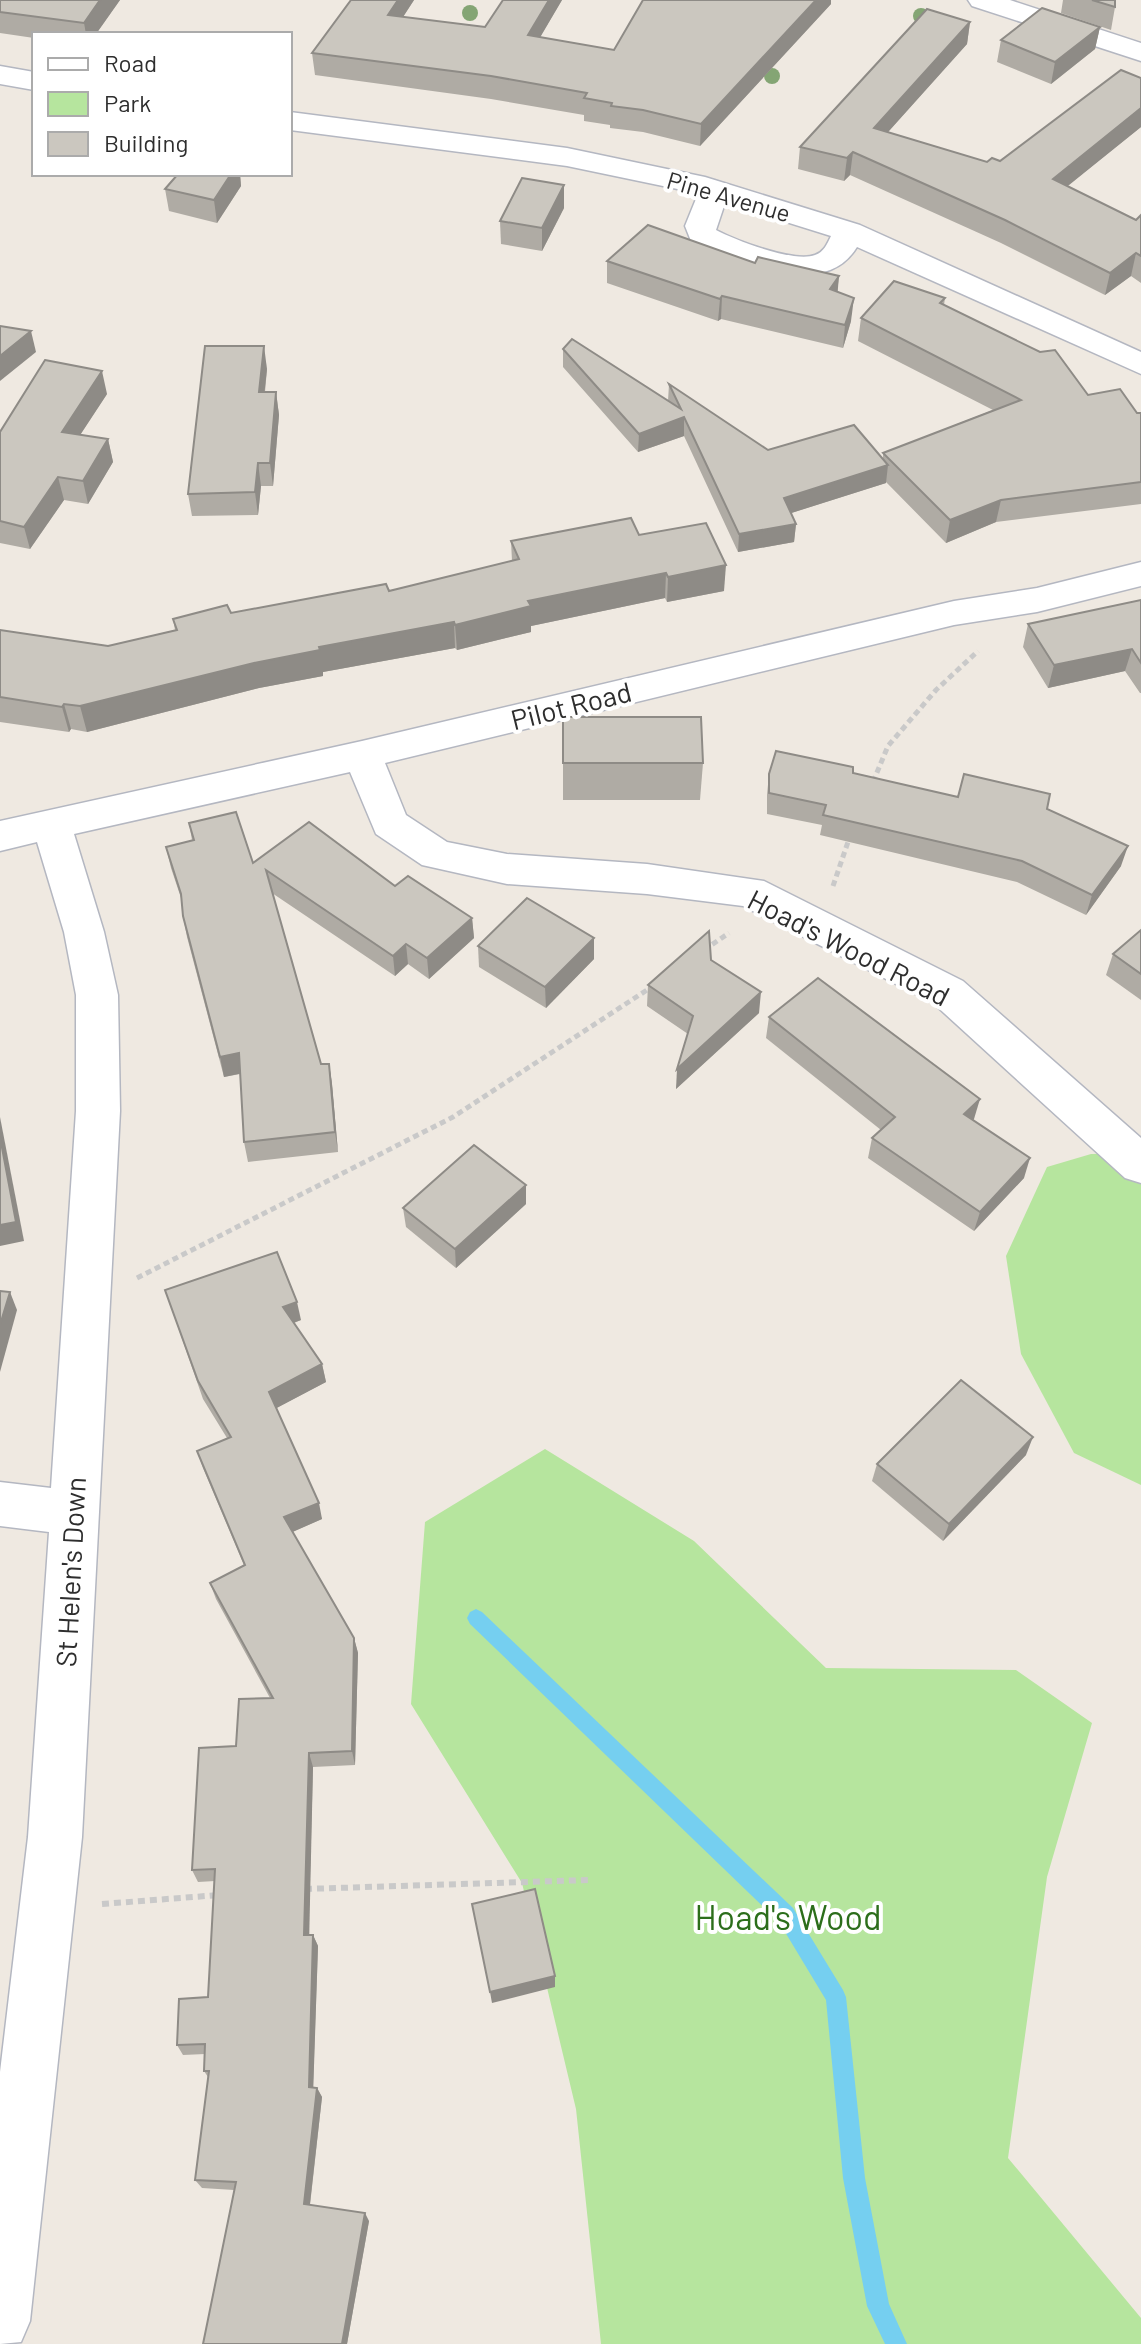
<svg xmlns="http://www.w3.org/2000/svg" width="1141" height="2344" font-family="Barlow,sans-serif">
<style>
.green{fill:#b6e59e}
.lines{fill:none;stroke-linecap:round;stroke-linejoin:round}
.stream{fill:#75cff0;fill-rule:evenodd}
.minor-casing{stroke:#b4b7c1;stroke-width:3}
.path-far1{stroke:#c9c9c9;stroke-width:5;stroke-dasharray:6 4;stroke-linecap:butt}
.path{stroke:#c9c9c9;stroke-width:6;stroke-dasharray:7 5;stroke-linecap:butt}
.minor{fill:#fff;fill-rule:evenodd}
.tree{fill:#84a574}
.wall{fill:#afaba4}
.shaded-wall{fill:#8e8b86}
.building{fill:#cbc7bf;stroke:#8e8b86;stroke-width:2}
.labels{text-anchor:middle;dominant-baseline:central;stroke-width:8;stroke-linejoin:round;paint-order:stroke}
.far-street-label{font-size:24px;fill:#2e2e2e;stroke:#fff}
.street-label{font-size:28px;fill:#2e2e2e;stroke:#fff}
.near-park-label{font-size:34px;fill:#2c6e1b;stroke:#fff}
</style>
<rect width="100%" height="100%" fill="#efe9e1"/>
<!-- green -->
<g class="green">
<polygon points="1141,1153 1141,1485 1074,1453 1021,1354 1006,1256 1047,1167 1091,1154"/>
<polygon points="545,1449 694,1541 826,1668 1016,1670 1092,1723 1047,1877 1008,2158 1141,2318 1141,2344 601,2344 576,2109 522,1883 411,1704 425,1522"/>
</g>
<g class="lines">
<!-- stream -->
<polygon class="stream" points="476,1609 482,1612 793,1908 843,1990 846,1997 865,2178 889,2304 907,2344 885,2344 867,2306 843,2178 826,2000 779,1922 470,1624 467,1618 470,1612"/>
<!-- minor casing -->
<g class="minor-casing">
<g id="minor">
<polygon points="968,0 1010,0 1141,43 1141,61 972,6"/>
<polygon points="0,66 34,72 34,90 0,84"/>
<path d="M290 112 567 148 705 177 860 225 1141 352V374L857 247C824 301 744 262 699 246L691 241 685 226 698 194 687 191 567 166 290 130ZM725 203 831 236C827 244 824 252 815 255 794 263 735 240 716 230Z"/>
<polygon points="1141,562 1141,586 1037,612 954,625 385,763 406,815 447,842 507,854 647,864 764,881 963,981 1141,1138 1141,1183 1125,1178 933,1003 743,906 647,894 507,884 422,865 376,834 350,772 74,834 104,932 118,995 120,1111 82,1837 30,2321 21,2342 0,2344 0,2072 28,1837 49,1532 0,1526 0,1482 51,1488 76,1111 76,995 64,932 37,842 0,851 0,821 362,741 954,601 1037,588"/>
</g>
</g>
<!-- path-far1 -->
<g class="path-far1">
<polyline points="873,782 888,746 936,690 978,651"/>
<polyline points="833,886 849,839"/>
<polyline points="704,950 729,933"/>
<polyline points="137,1278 453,1117 650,988"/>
</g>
<!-- path -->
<g class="path">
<polyline points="305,1889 588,1880"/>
<polyline points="102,1904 219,1895"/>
</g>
<!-- minor -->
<use href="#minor" class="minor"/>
</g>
<!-- trees -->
<g class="tree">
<circle cx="470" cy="13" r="8"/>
<circle cx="921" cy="16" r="8"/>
<circle cx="772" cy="76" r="8"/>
</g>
<!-- wall -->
<g class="wall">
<polygon points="0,0 120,0 96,34 34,34 34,38 0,33"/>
<polygon points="351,0 414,0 403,17 485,27 503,0 562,0 540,37 614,50 643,0 831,0 831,4 700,146 643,132 610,128 610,125 584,121 584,115 491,99 315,75 312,53"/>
<polygon points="1063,0 1115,0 1115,7 1111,30 1061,13"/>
<polygon points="970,22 967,44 888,132 987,162 1000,161 1141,78 1141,127 1067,186 1136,220 1141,215 1141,283 1131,276 1105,295 1001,243 850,175 844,181 798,169 800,147"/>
<polygon points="1100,27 1095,49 1051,84 997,62 1001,40"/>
<polygon points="178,174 240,174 241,186 217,223 169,211 165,189"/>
<polygon points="564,208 542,251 501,244 500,221"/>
<polygon points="607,261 755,263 839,276 837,292 851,321 843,348 721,319 718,321 607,283"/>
<polygon points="945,298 944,305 1088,395 1137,413 1141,413 1141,504 996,522 946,543 886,482 886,483 791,513 796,524 794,542 738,552 684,436 638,452 563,367 563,349 668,401 669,384 768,450 883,458 883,453 993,410 858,341 861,318"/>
<polygon points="267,369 265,392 276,392 279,415 273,486 261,486 258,515 192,516 188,494"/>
<polygon points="107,394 80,435 108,439 113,462 88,504 64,500 30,549 0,543 0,432"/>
<polygon points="639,535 724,591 667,602 665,598 531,626 531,632 457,650 455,648 323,672 323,676 259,688 87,732 71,729 69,732 0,722 0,630 108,646 175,630 173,619 231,613 389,591 512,561 511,541"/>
<polygon points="1141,600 1141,693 1140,693 1125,671 1048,688 1023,647 1028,624"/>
<polygon points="563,717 703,763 700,800 563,800"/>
<polygon points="853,773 958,797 1047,809 1121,866 1086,915 1017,882 820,835 822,825 767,814 767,795 769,774"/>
<polygon points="189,823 253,863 395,886 472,918 474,938 429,979 408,964 395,976 272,893 321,1064 329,1064 332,1084 338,1152 248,1162 244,1142 240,1074 224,1077 187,937 183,916 182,901 171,868 166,847 192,840"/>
<polygon points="1141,930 1141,1000 1106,975 1113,954"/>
<polygon points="594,938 594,959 546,1008 479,967 478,946"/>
<polygon points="711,960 759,1013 676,1089 688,1034 647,1006 648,985"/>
<polygon points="769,1017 974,1119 973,1120 1024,1178 974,1231 868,1158 872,1138 881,1130 766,1038"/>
<polygon points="526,1204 456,1268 406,1227 403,1208"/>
<polygon points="165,1290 301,1320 294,1323 322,1364 326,1382 276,1408 322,1519 292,1532 354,1638 358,1653 355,1765 313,1767 309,1914 309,1935 313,1935 318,1946 313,2087 317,2088 322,2097 310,2205 369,2221 347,2344 203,2344 234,2190 202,2188 195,2180 208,2077 204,2071 205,2054 183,2055 177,2045 208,1997 215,1881 198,1882 192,1870 236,1746 270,1698 216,1599 210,1583 244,1565 203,1468 197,1451 227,1438 203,1399"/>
<polygon points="1026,1455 943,1541 872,1481 877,1464"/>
</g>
<!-- shaded-wall -->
<g class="shaded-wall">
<polygon points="100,0 120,0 96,34 86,34 84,23"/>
<polygon points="398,0 414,0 390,37 388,15"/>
<polygon points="549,0 562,0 528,58 528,35"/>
<polygon points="816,0 831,0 831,4 700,146 701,124"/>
<polygon points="970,22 967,44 871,151 874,128"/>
<polygon points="1100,27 1095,49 1051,84 1055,62"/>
<polygon points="1141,108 1141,127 1048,202 1053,179"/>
<polygon points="853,152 850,175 844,181 847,158"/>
<polygon points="231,174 240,174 241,186 217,223 214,200"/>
<polygon points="564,185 564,208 542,251 542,228"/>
<polygon points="1136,253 1131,276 1105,295 1110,273"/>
<polygon points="839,276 837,299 830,289"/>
<polygon points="722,296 721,319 718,321 720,299"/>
<polygon points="854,298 851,321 843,348 845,325"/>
<polygon points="31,331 36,352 0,381 0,356"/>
<polygon points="264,346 267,369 262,415 259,392"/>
<polygon points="102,371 107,394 67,455 62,432"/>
<polygon points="276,392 279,415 273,486 270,463"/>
<polygon points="684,417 684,436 638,452 639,434"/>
<polygon points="108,439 113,462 88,504 83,481"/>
<polygon points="258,463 261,486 258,515 255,492"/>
<polygon points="888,465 886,483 782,516 784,498"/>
<polygon points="58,477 64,500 30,549 24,527"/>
<polygon points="1001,500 996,522 946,543 950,520"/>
<polygon points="796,524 794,542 738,552 739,534"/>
<polygon points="726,565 724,591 667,602 668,577"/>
<polygon points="666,573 665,598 531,626 531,632 457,650 455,625 528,601"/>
<polygon points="454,622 455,648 323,672 323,676 259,688 87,732 80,706 319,647"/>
<polygon points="1132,649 1125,671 1048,688 1054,665"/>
<polygon points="64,704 71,729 69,732 62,707"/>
<polygon points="1128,846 1121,866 1086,915 1092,895"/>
<polygon points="472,918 474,938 429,979 427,958"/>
<polygon points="594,938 594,959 546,1008 545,987"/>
<polygon points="406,944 408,964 395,976 393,956"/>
<polygon points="761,992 759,1013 676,1089 677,1069"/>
<polygon points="239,1053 243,1073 224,1077 220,1057"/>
<polygon points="329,1064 332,1084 338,1152 335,1132"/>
<polygon points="980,1099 974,1119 959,1134 964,1114"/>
<polygon points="0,1117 24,1241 0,1246"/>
<polygon points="1030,1158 1024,1178 974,1231 980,1212"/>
<polygon points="526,1185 526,1204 456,1268 455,1249"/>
<polygon points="10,1292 17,1310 0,1372 0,1325"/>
<polygon points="297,1302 301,1320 287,1325 283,1307"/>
<polygon points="322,1364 326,1382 273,1410 269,1392"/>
<polygon points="1033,1437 1026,1455 943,1541 949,1524"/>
<polygon points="319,1503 322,1519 288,1534 284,1517"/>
<polygon points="354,1638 358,1653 355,1765 352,1751"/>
<polygon points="309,1753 313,1767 309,1946 304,1935"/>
<polygon points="313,1935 318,1946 313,2096 309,2087"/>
<polygon points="555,1976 555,1987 492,2003 490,1992"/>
<polygon points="317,2088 322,2097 309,2212 304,2204"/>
<polygon points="365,2213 369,2221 347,2344 342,2344"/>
</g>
<!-- building -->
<g class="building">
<polygon points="0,0 100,0 84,23 0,12"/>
<polygon points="351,0 398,0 388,15 485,27 503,0 549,0 528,35 614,50 643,0 816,0 701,124 643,110 611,106 612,103 584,98 587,93 491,76 312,53"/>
<polygon points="1092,0 1115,0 1115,7"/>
<polygon points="1042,8 1100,27 1055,62 1001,40"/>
<polygon points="927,9 970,22 874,128 987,162 992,158 1000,161 1121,70 1141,78 1141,108 1053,179 1136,220 1141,215 1141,256 1136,253 1110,273 1005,220 853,152 847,158 800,147"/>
<polygon points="178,174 231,174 214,200 165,189"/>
<polygon points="522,178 564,185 542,228 500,221"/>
<polygon points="648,225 755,263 758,257 839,276 830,289 854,298 845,325 722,296 720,299 607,261"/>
<polygon points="894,281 945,298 940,303 1040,352 1055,350 1088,395 1120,389 1137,413 1141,413 1141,482 1001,500 950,520 883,453 1021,400 861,318"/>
<polygon points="0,326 31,331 0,356"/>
<polygon points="572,339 681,409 669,384 768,450 854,425 888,465 784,498 796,524 739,534 684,417 639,434 563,349"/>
<polygon points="205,346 264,346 259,392 276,392 270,463 258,463 255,492 188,494"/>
<polygon points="45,360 102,371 62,432 108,439 83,481 58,477 24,527 0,521 0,432"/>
<polygon points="631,518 639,535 706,523 726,565 668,577 666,573 528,601 531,606 455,625 454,622 319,647 320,650 254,663 80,706 64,704 62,707 0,697 0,630 108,646 177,630 173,619 227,605 231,613 386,584 389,591 519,559 511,541"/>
<polygon points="1141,600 1141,663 1132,649 1054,665 1028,624"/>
<polygon points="563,717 701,717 703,763 563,763"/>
<polygon points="776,751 853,767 853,773 958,797 964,774 1050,794 1047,809 1128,846 1092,895 1022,861 823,815 826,805 769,793 769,774"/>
<polygon points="236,812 253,863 309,822 395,886 408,876 472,918 427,958 406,944 393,956 266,870 321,1064 329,1064 335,1132 244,1142 239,1053 220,1057 183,916 181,894 166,847 194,840 189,823"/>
<polygon points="527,898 594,938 545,987 478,946"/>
<polygon points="1141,930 1141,974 1113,954"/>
<polygon points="709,931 711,960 761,992 677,1069 693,1016 648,985"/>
<polygon points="818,978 980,1099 964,1114 1030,1158 980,1212 872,1138 895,1117 769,1017"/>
<polygon points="0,1137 16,1222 0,1225"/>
<polygon points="474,1145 526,1185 455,1249 403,1208"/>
<polygon points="277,1252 297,1302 283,1307 322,1364 269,1392 319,1503 284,1517 354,1638 352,1751 309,1753 304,1935 313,1935 309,2087 317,2088 304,2204 365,2213 342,2344 203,2344 236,2182 195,2180 209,2071 204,2071 205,2044 177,2045 179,1999 208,1997 215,1869 192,1870 199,1748 236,1746 239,1699 273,1698 210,1583 245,1565 197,1451 231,1437 198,1381 165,1290"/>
<polygon points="0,1291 10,1292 0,1325"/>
<polygon points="961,1380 1033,1437 949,1524 877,1464"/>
<polygon points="535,1889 555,1976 490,1992 472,1904"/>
</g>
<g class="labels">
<!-- far-street labels -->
<g class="far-street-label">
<text transform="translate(729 196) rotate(16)">Pine Avenue</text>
</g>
<!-- street labels -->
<g class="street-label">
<text transform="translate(571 705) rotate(-14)">Pilot Road</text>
<text transform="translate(849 947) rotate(27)">Hoad's Wood Road</text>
<text transform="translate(70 1572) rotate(-87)">St Helen's Down</text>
</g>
<!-- near-park labels -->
<g class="near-park-label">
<text x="788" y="1916">Hoad's Wood</text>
</g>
</g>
<!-- legend -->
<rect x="32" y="32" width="260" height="144" fill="#ffffff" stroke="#ababab" stroke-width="2"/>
<rect x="48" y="58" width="40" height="12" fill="#ffffff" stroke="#ababab" stroke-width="2"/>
<text x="104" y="72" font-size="24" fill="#2e2e2e">Road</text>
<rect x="48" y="92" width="40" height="24" fill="#b6e59e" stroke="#ababab" stroke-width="2"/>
<text x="104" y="112" font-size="24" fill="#2e2e2e">Park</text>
<rect x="48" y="132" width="40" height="24" fill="#cbc7bf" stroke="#ababab" stroke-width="2"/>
<text x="104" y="152" font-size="24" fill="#2e2e2e">Building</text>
</svg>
